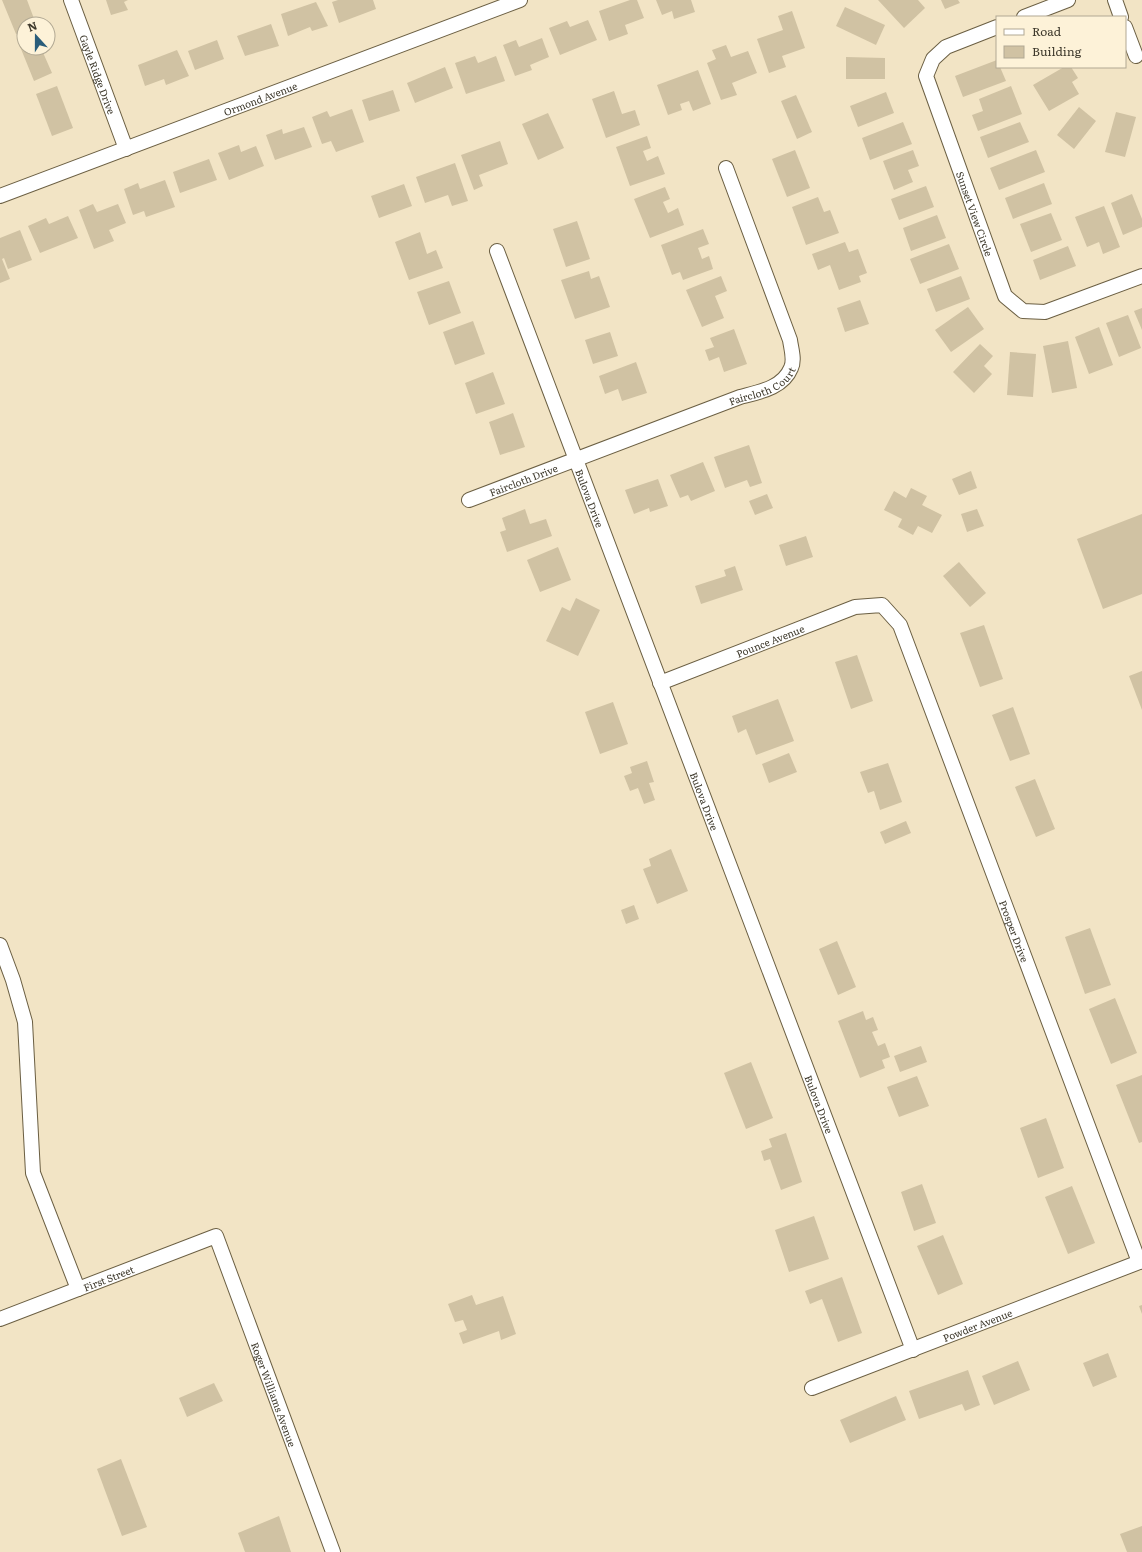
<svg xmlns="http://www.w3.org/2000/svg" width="1142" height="1552" font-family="Literata,serif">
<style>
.building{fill:#d0c2a3}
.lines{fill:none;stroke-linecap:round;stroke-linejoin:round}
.minor-casing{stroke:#6b5f43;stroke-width:16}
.minor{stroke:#fff;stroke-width:14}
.labels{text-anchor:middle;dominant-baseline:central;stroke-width:3;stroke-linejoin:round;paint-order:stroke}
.street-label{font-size:10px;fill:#3e392c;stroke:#fdf2d8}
</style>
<rect width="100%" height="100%" fill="#f2e4c5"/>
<!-- building -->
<g class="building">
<polygon points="2,0 27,0 36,24 24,24 24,31 16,34"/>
<polygon points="106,0 128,0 124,2 128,10 111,15"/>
<polygon points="338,0 373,0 376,9 339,23 332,2"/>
<polygon points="630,0 637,0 644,18 625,25 628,34 609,41 599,11"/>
<polygon points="656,0 691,0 695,12 674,19 672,11 662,15"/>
<polygon points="878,0 918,0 925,8 904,28"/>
<polygon points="941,0 958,0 960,3 945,9"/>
<polygon points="316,2 328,26 312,31 310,27 288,36 281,14"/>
<polygon points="845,7 885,25 876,45 836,26"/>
<polygon points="792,11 805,48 782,56 786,67 769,73 757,39 783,30 778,16"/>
<polygon points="588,20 597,40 560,55 549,28 567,21 570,27"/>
<polygon points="271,24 279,46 245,56 237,36"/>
<polygon points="542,38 549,57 530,65 532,70 515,76 503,45 516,40 519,47"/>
<polygon points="217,40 224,59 195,70 188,51"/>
<polygon points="24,42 24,48 41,48 52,73 34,81 19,44"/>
<polygon points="726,45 731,57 748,51 757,73 732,83 737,95 721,100 707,63 716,59 712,50"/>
<polygon points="177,50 189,76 166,85 164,79 145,86 138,65"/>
<polygon points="475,56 478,63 496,56 505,81 466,94 455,63"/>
<polygon points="846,57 885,58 885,79 846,79"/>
<polygon points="997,60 997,67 1000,67 1006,81 963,97 955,76"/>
<polygon points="445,67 453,88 415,103 407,83"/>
<polygon points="1064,67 1071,67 1078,78 1072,82 1079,94 1049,111 1033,85"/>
<polygon points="698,70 711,104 693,111 689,101 680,104 682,110 668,115 657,85"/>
<polygon points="57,86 73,128 52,136 36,94"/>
<polygon points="1011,86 1022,114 978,131 972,115 983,111 979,99"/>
<polygon points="393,90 400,111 369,121 362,100"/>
<polygon points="614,91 622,114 635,110 640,125 606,138 592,99"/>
<polygon points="886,92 894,113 858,127 850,106"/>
<polygon points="796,95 812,132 797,139 781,101"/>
<polygon points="1079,107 1096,121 1074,149 1057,135"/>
<polygon points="352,109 364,142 336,152 331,141 322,144 312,117 327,111 330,117"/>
<polygon points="1116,112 1136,117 1125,157 1105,152"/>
<polygon points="548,113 564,148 538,160 522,124"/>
<polygon points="903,122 912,144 870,160 862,138"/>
<polygon points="1020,122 1029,142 988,158 980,137"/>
<polygon points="304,127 312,147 275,160 266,135 282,129 283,134"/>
<polygon points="647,136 651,148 643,151 647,161 658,156 665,174 630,186 616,147"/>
<polygon points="500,141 508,164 479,175 483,186 474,190 461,155"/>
<polygon points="239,145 241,152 256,146 264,166 229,180 218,153"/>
<polygon points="795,150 810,188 787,197 772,159"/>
<polygon points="913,150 919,166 908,170 913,182 894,190 883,161"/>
<polygon points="1036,150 1045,172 999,190 990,168"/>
<polygon points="209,159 217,180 180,193 173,172"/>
<polygon points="455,163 468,201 452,206 448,195 425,203 416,177"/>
<polygon points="165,180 175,207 146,217 144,211 133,215 124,189 138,183 140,189"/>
<polygon points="1044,183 1052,204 1013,219 1005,198"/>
<polygon points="404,184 412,206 379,218 371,196"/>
<polygon points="926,186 934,207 899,220 891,199"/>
<polygon points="665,187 670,199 663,202 668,213 678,208 684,225 650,238 634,199"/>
<polygon points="1132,194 1142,219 1142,227 1123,235 1111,203"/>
<polygon points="818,197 824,212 830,210 839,233 806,245 792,207"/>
<polygon points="93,204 97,212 118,204 126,223 109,230 114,241 94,249 79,210"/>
<polygon points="1104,206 1120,247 1103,254 1099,242 1087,247 1075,217"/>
<polygon points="1051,213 1062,240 1031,252 1020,224"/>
<polygon points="937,215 946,238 911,251 903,228"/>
<polygon points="68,216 78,238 40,253 28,226 46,218 49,224"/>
<polygon points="577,221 590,259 566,267 553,229"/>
<polygon points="703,229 709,244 698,248 702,259 709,256 713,269 683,280 680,272 672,275 661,245"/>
<polygon points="20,230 32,260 8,269 4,258 2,259 10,279 0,283 0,238"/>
<polygon points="420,232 427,254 436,250 443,268 409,280 395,242"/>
<polygon points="845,242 849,252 858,249 867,273 859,276 861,282 839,290 830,265 818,270 812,254"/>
<polygon points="949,244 959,269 920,284 910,259"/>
<polygon points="1068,246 1076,266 1040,280 1033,260"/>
<polygon points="589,271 591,279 599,276 610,307 575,319 561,280"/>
<polygon points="721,276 727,291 715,296 724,318 702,327 686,290"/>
<polygon points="961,276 970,299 936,312 927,289"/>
<polygon points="449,281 461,313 429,325 417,292"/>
<polygon points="860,300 869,324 845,332 837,308"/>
<polygon points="968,307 984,329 951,352 935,330"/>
<polygon points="1142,308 1142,330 1134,311"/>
<polygon points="1128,315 1141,348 1119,357 1106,323"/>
<polygon points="473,321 485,354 455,365 443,332"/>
<polygon points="1099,327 1113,365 1089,374 1075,337"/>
<polygon points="734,329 747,364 724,372 719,357 709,361 705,350 714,347 710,338"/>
<polygon points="610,332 618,356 593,364 585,340"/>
<polygon points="1068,341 1077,388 1052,393 1043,346"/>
<polygon points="980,344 993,356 984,366 992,374 974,393 953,372"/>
<polygon points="1010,352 1036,354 1033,397 1007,395"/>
<polygon points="636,362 647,393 622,401 618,389 605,394 599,376"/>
<polygon points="493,372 505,404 476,414 465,383"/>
<polygon points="513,413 525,447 500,455 489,422"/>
<polygon points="749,445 762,483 750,487 747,480 725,488 714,457"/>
<polygon points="703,462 715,491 691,501 688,495 680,498 670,475"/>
<polygon points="971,471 977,488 959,495 952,479"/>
<polygon points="658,479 668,506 650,512 649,508 634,514 625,490"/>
<polygon points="911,488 927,496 922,505 942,515 932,533 918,526 913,535 898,527 902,519 884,510 894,491 906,498"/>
<polygon points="767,494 773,508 755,515 749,501"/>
<polygon points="525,509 530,524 546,519 552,536 507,552 500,532 506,530 502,518"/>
<polygon points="977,509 984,526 967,532 961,514"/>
<polygon points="1142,514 1142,594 1103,609 1077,539"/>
<polygon points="806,536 813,557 786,566 779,545"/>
<polygon points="558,547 571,580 540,592 527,560"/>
<polygon points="959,562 986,593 970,607 943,576"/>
<polygon points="735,566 743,590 701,604 695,586 726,576 724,570"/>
<polygon points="576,598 600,610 578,656 546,641 562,607 570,611"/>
<polygon points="984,625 1003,679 980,687 960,633"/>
<polygon points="857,655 873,701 851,709 835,662"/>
<polygon points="1142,671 1142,710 1129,676"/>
<polygon points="778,699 794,741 756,755 746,729 738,733 732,716"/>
<polygon points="613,702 628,744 600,754 585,712"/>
<polygon points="1013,707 1030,754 1010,761 992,715"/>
<polygon points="789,753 797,772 769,783 762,764"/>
<polygon points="647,761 654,782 649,783 655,800 644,804 638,788 630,791 624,776 632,773 630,767"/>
<polygon points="888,763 902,802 880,810 874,791 868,793 860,772"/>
<polygon points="1035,779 1055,829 1036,837 1015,787"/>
<polygon points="906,821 911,833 885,844 880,832"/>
<polygon points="671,849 688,891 657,904 643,869 651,866 649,859"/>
<polygon points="634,905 639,919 626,924 621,910"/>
<polygon points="1090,928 1111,985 1085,994 1065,937"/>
<polygon points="837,941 856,987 838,995 819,949"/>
<polygon points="1115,998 1137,1053 1111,1064 1089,1009"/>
<polygon points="863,1011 866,1020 873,1017 878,1030 872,1032 878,1046 885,1043 890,1057 882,1060 885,1068 860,1078 838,1021"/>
<polygon points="921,1046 927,1062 900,1072 894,1056"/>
<polygon points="751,1062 773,1118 746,1129 724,1073"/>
<polygon points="1142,1075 1142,1142 1139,1143 1116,1085"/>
<polygon points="917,1076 929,1106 899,1117 887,1087"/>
<polygon points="1046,1118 1064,1168 1038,1178 1020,1128"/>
<polygon points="786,1133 802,1182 781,1190 770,1159 764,1161 761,1151 772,1147 769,1139"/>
<polygon points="922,1184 936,1223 914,1231 901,1192"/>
<polygon points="1072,1186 1095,1243 1068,1254 1045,1197"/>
<polygon points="814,1216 829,1259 789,1272 775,1230"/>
<polygon points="943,1235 963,1284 938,1295 917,1246"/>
<polygon points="842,1277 862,1333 838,1342 822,1299 810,1304 805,1291"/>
<polygon points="472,1295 476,1305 503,1296 516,1334 501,1340 499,1331 463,1344 459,1333 467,1330 463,1320 455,1322 448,1304"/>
<polygon points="1142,1305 1142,1314 1139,1306"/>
<polygon points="1108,1353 1117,1377 1093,1387 1083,1363"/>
<polygon points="1018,1361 1030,1390 994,1405 982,1376"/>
<polygon points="968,1370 980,1405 965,1411 962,1404 919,1419 909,1391"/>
<polygon points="214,1383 223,1401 187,1417 179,1398"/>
<polygon points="896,1396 906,1420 850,1443 840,1420"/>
<polygon points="121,1459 147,1527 122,1536 97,1469"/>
<polygon points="279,1516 291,1552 245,1552 238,1533"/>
<polygon points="1142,1526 1142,1552 1127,1552 1120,1534"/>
</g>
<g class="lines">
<!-- minor casing -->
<g class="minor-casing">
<g id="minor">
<path id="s1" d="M71 0 126 149"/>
<polyline points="1115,0 1121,17"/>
<polyline points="1024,17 1068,0"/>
<path id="s2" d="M997 27 946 47 933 59 926 76 1005 296 1023 311 1045 312 1142 276"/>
<polyline points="1125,27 1136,56"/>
<path id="s3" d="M0 196 520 0"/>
<path id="s4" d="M497 251 913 1350"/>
<path id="s5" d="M469 500 740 397C759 392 783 388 791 368 795 360 791 348 790 340L726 168"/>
<path id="s6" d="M660 683 855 607 882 605 900 625 1139 1262"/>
<polyline points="0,945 13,980 25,1022 33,1173 78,1289"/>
<path id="s7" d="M0 1319 216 1236 333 1552"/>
<path id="s8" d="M812 1388 1142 1261"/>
</g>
</g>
<!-- minor -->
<use href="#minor" class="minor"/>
</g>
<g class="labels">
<!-- street labels -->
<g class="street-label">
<text stroke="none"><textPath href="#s1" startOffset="79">Gayle Ridge Drive</textPath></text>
<text stroke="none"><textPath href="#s3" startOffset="278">Ormond Avenue</textPath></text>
<text stroke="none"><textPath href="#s2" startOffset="237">Sunset View Circle</textPath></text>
<text stroke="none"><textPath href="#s5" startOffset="315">Faircloth Court</textPath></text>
<text stroke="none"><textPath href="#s5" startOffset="58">Faircloth Drive</textPath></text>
<text stroke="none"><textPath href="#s4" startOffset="264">Bulova Drive</textPath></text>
<text stroke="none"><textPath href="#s6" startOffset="118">Pounce Avenue</textPath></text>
<text stroke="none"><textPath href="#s4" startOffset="588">Bulova Drive</textPath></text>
<text stroke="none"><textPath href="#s6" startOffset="590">Prosper Drive</textPath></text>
<text stroke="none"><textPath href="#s4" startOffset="912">Bulova Drive</textPath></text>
<text stroke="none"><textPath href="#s7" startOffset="116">First Street</textPath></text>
<text stroke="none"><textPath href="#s8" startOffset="177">Powder Avenue</textPath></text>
<text stroke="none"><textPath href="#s7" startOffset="400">Roger Williams Avenue</textPath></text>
</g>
</g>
<!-- legend -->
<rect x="996" y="16" width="130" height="52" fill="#fdf2d8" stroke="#b1a893"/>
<rect x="1004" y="29" width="20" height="6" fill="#ffffff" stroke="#b1a893"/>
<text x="1032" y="36" font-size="12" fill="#3e392c">Road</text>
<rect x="1004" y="46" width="20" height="12" fill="#d0c2a3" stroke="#b1a893"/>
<text x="1032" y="56" font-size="12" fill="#3e392c">Building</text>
<!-- north arrow -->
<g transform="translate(36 36) rotate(339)"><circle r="19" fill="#fdf2d8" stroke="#b1a893"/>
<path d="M0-3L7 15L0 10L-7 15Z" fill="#2a5d7a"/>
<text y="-6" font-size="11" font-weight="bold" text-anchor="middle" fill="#3e392c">N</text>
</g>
</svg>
